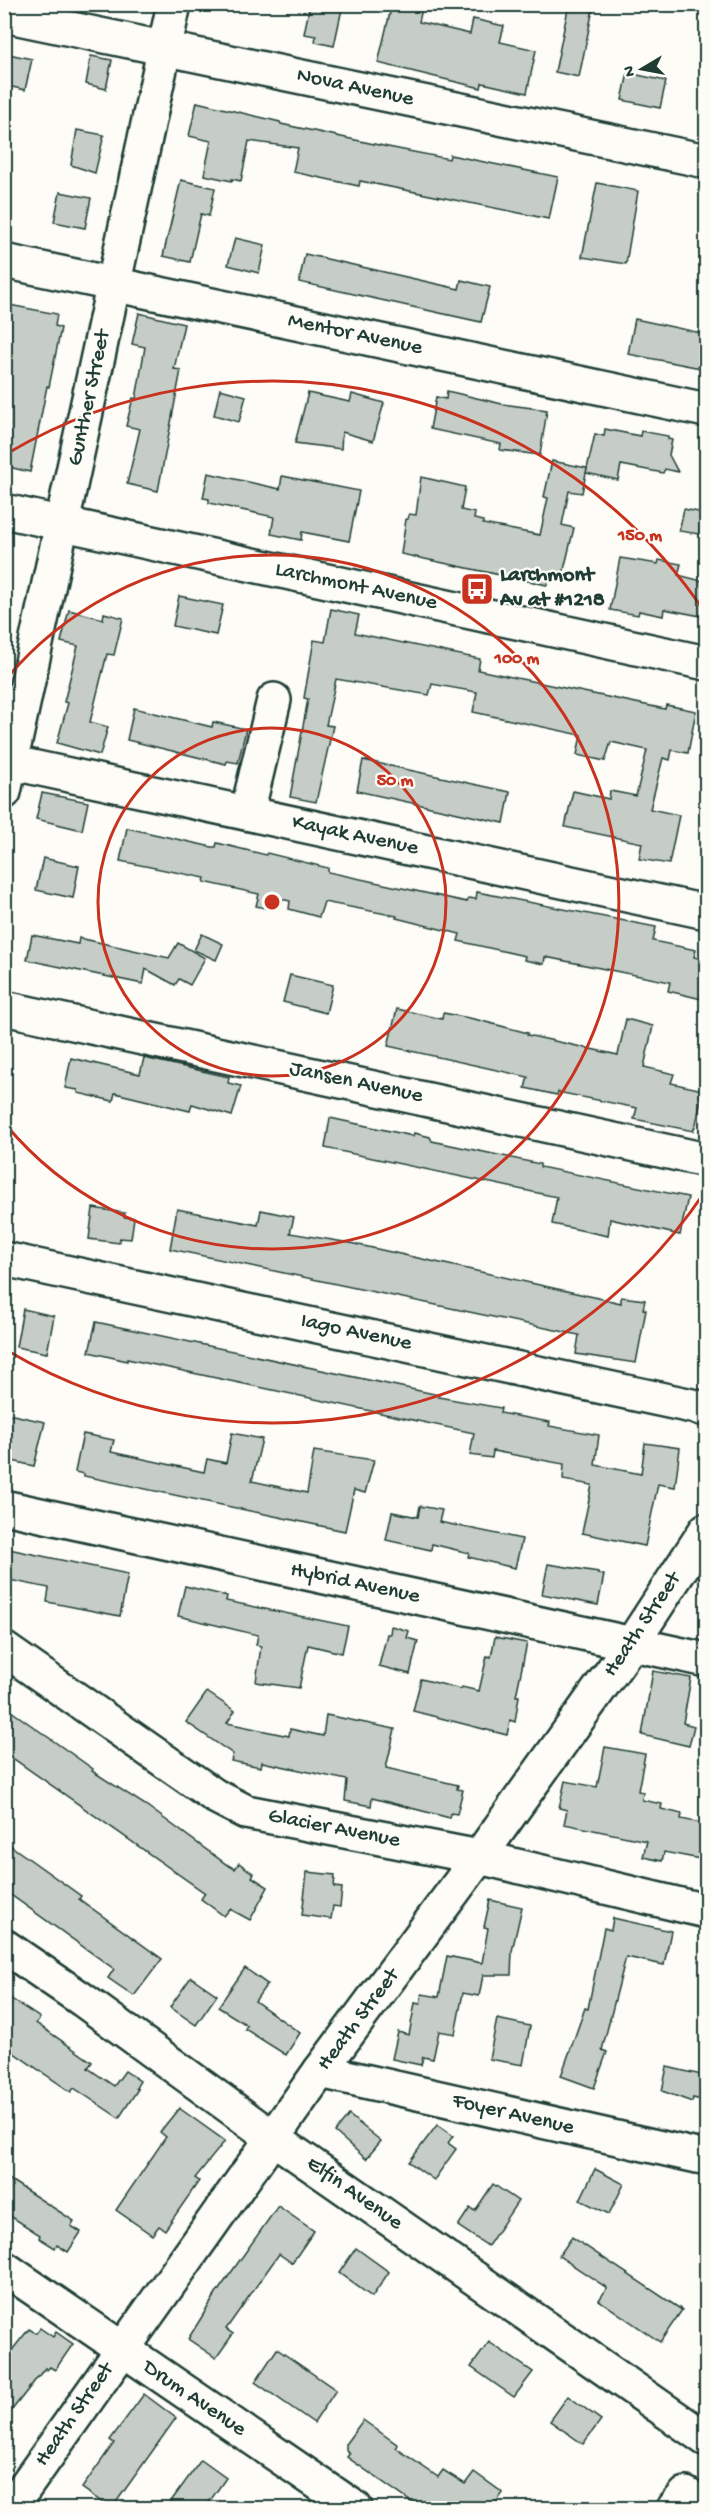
<svg xmlns="http://www.w3.org/2000/svg" width="711" height="2513" font-family="'Gochi Hand',sans-serif">
<style>
.building{fill:#c6cdc7;stroke:#1f3d34;stroke-width:1.5}
.lines{fill:none;stroke-linecap:round;stroke-linejoin:round}
.minor-casing{stroke:#1f3d34;stroke-width:38}
.minor{stroke:#fdfcf7;stroke-width:33}
.ring{fill:none;stroke:#c8321e;stroke-width:3}
.labels{text-anchor:middle;dominant-baseline:central;stroke-width:4.5;stroke-linejoin:round;paint-order:stroke}
.street-label{font-size:22px;fill:#1f3d34;stroke:#fdfcf7}
.poi-label{font-size:22px;font-weight:bold;fill:#1f3d34;stroke:#fdfcf7;text-anchor:start}
.centre{fill:#c8321e;stroke:#fdfcf7;stroke-width:3}
.ring-label{font-size:18px;text-anchor:middle;font-weight:bold;fill:#c8321e;stroke:#fdfcf7;stroke-width:4.5;stroke-linejoin:round;paint-order:stroke}
</style>
<rect width="100%" height="100%" fill="#fdfcf7"/>
<filter id="ink" filterUnits="userSpaceOnUse"><feTurbulence type="fractalNoise" baseFrequency=".0167" numOctaves="2"/><feDisplacementMap in="SourceGraphic" scale="12" xChannelSelector="R" yChannelSelector="G"/><feConvolveMatrix kernelMatrix="1 2 1 2 8 2 1 2 1" color-interpolation-filters="sRGB"/></filter>
<g filter="url(#ink)">
<!-- building -->
<g class="building">
<polygon points="310,4 343,4 334,46 315,42 316,36 304,34"/>
<polygon points="392,4 423,4 419,22 470,34 473,19 504,26 500,42 536,50 527,93 482,83 481,88 378,63"/>
<polygon points="569,4 594,4 579,77 555,72"/>
<polygon points="4,53 32,59 25,90 4,85"/>
<polygon points="91,56 112,60 106,89 86,84"/>
<polygon points="628,73 666,81 660,108 622,100"/>
<polygon points="197,102 280,122 281,124 388,147 449,159 450,155 558,177 549,219 360,181 359,186 293,172 298,148 249,141 241,181 232,179 232,181 204,175 211,141 189,136"/>
<polygon points="77,130 104,135 95,173 71,165"/>
<polygon points="181,180 215,188 209,216 201,214 200,218 190,262 163,256"/>
<polygon points="597,183 638,191 626,264 582,257"/>
<polygon points="60,192 91,198 85,228 54,222"/>
<polygon points="235,238 265,245 259,273 228,265"/>
<polygon points="305,254 459,289 461,280 490,287 481,322 299,282"/>
<polygon points="4,304 57,314 55,326 61,328 49,387 47,386 30,472 4,466 4,446 9,425 4,424"/>
<polygon points="139,313 184,324 174,369 181,370 158,491 127,484 140,429 126,426 133,398 136,399 145,347 132,344"/>
<polygon points="635,319 706,334 706,369 628,354"/>
<polygon points="220,389 246,396 239,422 214,415"/>
<polygon points="447,391 502,404 547,410 540,455 500,450 501,444 430,429 436,397 446,399"/>
<polygon points="308,393 350,402 352,394 384,403 373,441 342,432 341,449 295,443"/>
<polygon points="605,429 640,436 641,431 668,436 668,439 672,440 669,455 678,472 665,469 663,473 621,465 618,480 586,473 595,434 604,436"/>
<polygon points="552,461 587,468 582,493 569,491 562,525 574,528 562,578 549,575 547,585 401,554 406,519 408,519 409,514 416,515 421,477 465,487 461,510 475,513 474,519 483,521 483,524 540,535 548,498 544,497"/>
<polygon points="208,473 280,489 282,476 359,491 349,541 302,532 301,540 271,534 274,517 209,503 209,499 203,498"/>
<polygon points="684,509 703,513 699,534 679,531"/>
<polygon points="620,558 658,564 659,560 681,564 678,575 706,582 706,617 664,609 663,616 639,611 638,615 610,610"/>
<polygon points="179,596 223,605 216,635 173,626"/>
<polygon points="331,609 359,615 355,633 480,659 478,670 665,709 666,705 696,711 688,753 672,750 670,760 663,758 650,809 679,815 669,864 639,859 642,843 565,827 573,791 609,799 610,791 636,796 647,750 611,742 605,761 577,755 581,735 473,712 477,692 432,684 429,695 336,679 326,725 333,726 316,802 290,797 308,699 304,698 314,640 325,642"/>
<polygon points="69,610 103,619 104,613 123,618 114,655 107,654 90,722 108,727 100,755 57,743 68,703 64,702 78,646 61,642"/>
<polygon points="134,708 212,727 213,722 246,729 238,763 227,761 226,764 127,740"/>
<polygon points="363,760 510,792 504,823 357,791"/>
<polygon points="42,793 88,802 82,830 36,819"/>
<polygon points="127,828 212,847 216,847 217,843 266,855 267,853 328,868 328,872 467,902 468,898 476,899 477,892 656,927 653,941 696,950 694,957 703,959 702,965 706,966 706,1000 668,991 670,982 545,957 544,964 524,960 525,956 458,941 460,934 396,918 397,916 324,902 319,917 289,909 290,901 273,897 270,909 256,906 259,894 204,882 205,878 120,861"/>
<polygon points="43,858 79,866 73,898 36,890"/>
<polygon points="202,934 223,944 216,960 194,950"/>
<polygon points="32,935 78,944 79,938 169,958 178,943 205,958 190,985 179,979 175,985 146,969 143,984 27,960"/>
<polygon points="290,975 333,985 326,1013 283,1002"/>
<polygon points="397,1009 442,1019 443,1013 474,1019 528,1033 527,1035 618,1055 626,1019 653,1026 644,1067 674,1074 671,1083 703,1090 696,1124 693,1131 634,1119 637,1108 558,1092 557,1095 525,1088 528,1077 388,1046"/>
<polygon points="71,1058 140,1074 144,1058 229,1077 228,1083 241,1086 232,1116 192,1104 190,1111 115,1093 113,1101 78,1093 78,1090 65,1088"/>
<polygon points="330,1118 413,1136 414,1133 430,1137 432,1141 540,1164 540,1167 688,1197 680,1235 610,1219 608,1236 552,1224 557,1197 325,1148"/>
<polygon points="93,1208 125,1213 124,1217 134,1218 131,1239 120,1238 119,1243 89,1239"/>
<polygon points="177,1209 258,1225 261,1210 294,1217 290,1233 350,1243 621,1303 621,1297 645,1300 643,1309 646,1310 636,1363 576,1354 579,1335 170,1249"/>
<polygon points="23,1309 54,1316 47,1353 16,1347"/>
<polygon points="96,1322 439,1395 438,1397 501,1408 500,1413 550,1422 549,1426 599,1435 595,1465 641,1474 645,1443 680,1448 675,1487 658,1484 645,1546 582,1533 592,1485 563,1480 564,1464 493,1451 492,1458 470,1455 474,1433 127,1359 127,1361 89,1352"/>
<polygon points="4,1413 45,1422 34,1466 4,1459"/>
<polygon points="232,1433 262,1439 252,1481 307,1493 314,1451 374,1460 365,1493 354,1490 345,1531 84,1476 84,1474 75,1472 83,1434 114,1440 111,1452 204,1472 207,1459 226,1463"/>
<polygon points="420,1506 442,1510 439,1522 522,1539 515,1568 468,1557 469,1553 432,1544 431,1550 386,1540 392,1512 418,1517"/>
<polygon points="4,1548 128,1574 120,1616 47,1602 49,1588 4,1579"/>
<polygon points="548,1564 598,1572 598,1574 604,1575 598,1605 542,1594"/>
<polygon points="185,1586 227,1596 226,1601 348,1626 342,1653 308,1645 299,1688 256,1682 261,1646 256,1645 258,1635 178,1616"/>
<polygon points="391,1626 409,1631 407,1638 418,1641 410,1674 379,1666 387,1634 390,1634"/>
<polygon points="495,1637 527,1643 516,1696 519,1696 515,1722 510,1720 507,1735 413,1711 421,1679 461,1689 462,1687 479,1691 487,1656 491,1657"/>
<polygon points="653,1671 691,1678 683,1723 694,1726 689,1746 642,1735"/>
<polygon points="207,1692 235,1711 227,1723 289,1736 290,1729 323,1736 326,1715 395,1729 386,1768 458,1785 457,1789 463,1790 457,1814 451,1813 450,1818 372,1798 371,1806 345,1801 347,1780 262,1762 261,1767 231,1761 233,1754 186,1722"/>
<polygon points="4,1706 93,1769 92,1771 147,1806 226,1864 235,1869 239,1863 254,1874 252,1877 268,1887 250,1920 230,1909 224,1916 201,1899 205,1893 4,1752"/>
<polygon points="605,1747 645,1754 638,1791 643,1792 642,1800 662,1804 661,1809 682,1814 681,1819 706,1824 706,1860 664,1852 662,1861 643,1857 647,1841 564,1824 567,1810 559,1808 565,1781 597,1787"/>
<polygon points="4,1841 81,1896 79,1899 162,1959 134,1996 108,1978 114,1969 4,1890"/>
<polygon points="307,1872 335,1875 334,1887 342,1888 340,1907 333,1906 331,1919 302,1915"/>
<polygon points="490,1900 522,1907 512,1951 511,1975 483,1975 479,1996 463,1993 455,2034 439,2031 433,2059 423,2057 421,2065 392,2059 398,2032 409,2035 415,2003 420,2004 422,1994 439,1997 447,1956 482,1963 488,1928 484,1927"/>
<polygon points="613,1918 671,1931 664,1965 626,1957 602,2050 607,2052 594,2088 561,2076 585,2008 588,2009 604,1928 611,1930"/>
<polygon points="245,1968 267,1984 255,2001 300,2033 286,2055 245,2029 247,2025 218,2007"/>
<polygon points="191,1977 217,1995 196,2025 170,2007"/>
<polygon points="4,1994 40,2018 36,2023 92,2062 88,2068 114,2086 125,2071 140,2081 136,2088 138,2089 119,2118 74,2088 71,2092 4,2046"/>
<polygon points="497,2019 530,2026 523,2065 489,2059"/>
<polygon points="667,2067 706,2076 706,2101 693,2098 692,2102 662,2091"/>
<polygon points="179,2108 225,2141 195,2178 199,2181 165,2230 159,2226 152,2235 116,2210 166,2137 160,2132"/>
<polygon points="349,2115 381,2141 366,2159 335,2132"/>
<polygon points="437,2125 453,2136 448,2143 456,2149 434,2180 409,2162"/>
<polygon points="595,2169 624,2184 609,2214 580,2200"/>
<polygon points="4,2176 74,2221 71,2226 81,2232 68,2252 57,2245 55,2248 39,2238 40,2235 4,2212"/>
<polygon points="493,2184 518,2201 488,2246 458,2226 470,2208 475,2211"/>
<polygon points="278,2206 314,2231 292,2263 279,2254 226,2329 233,2334 216,2358 188,2339 216,2294"/>
<polygon points="572,2237 682,2310 660,2342 599,2300 607,2288 559,2256"/>
<polygon points="356,2248 389,2272 372,2297 339,2273"/>
<polygon points="40,2328 53,2337 56,2332 73,2344 55,2370 50,2367 47,2370 45,2368 4,2420 4,2360 29,2329 36,2333"/>
<polygon points="489,2342 533,2372 514,2397 471,2367"/>
<polygon points="277,2349 336,2390 314,2423 255,2382"/>
<polygon points="144,2394 176,2418 112,2508 110,2508 82,2488 114,2443 110,2440"/>
<polygon points="568,2396 601,2420 583,2444 550,2421"/>
<polygon points="363,2420 398,2445 396,2448 438,2477 443,2470 465,2484 474,2472 503,2493 492,2508 420,2508 347,2457 350,2453 346,2450 346,2443"/>
<polygon points="201,2460 226,2478 205,2508 166,2508"/>
</g>
<g class="lines">
<!-- minor casing -->
<g class="minor-casing">
<g id="minor">
<polyline points="4,15 706,161"/>
<polyline points="4,261 706,410"/>
<polyline points="4,511 706,663"/>
<polyline points="4,761 706,912"/>
<polyline points="4,792 174,4"/>
<polyline points="247,813 274,700"/>
<polyline points="4,1008 706,1160"/>
<polyline points="4,1259 706,1409"/>
<polyline points="4,1507 706,1660"/>
<polyline points="4,1649 215,1796 246,1812 479,1857 706,1911"/>
<polyline points="4,1946 83,2000 273,2138 706,2439"/>
<polyline points="320,2071 706,2158"/>
<polyline points="4,2268 355,2508"/>
<polyline points="10,2508 320,2071 479,1857 633,1642 706,1530"/>
<polyline points="674,2508 686,2494 706,2508"/>
</g>
</g>
<!-- minor -->
<use href="#minor" class="minor"/>
</g>
</g>
<!-- distance rings -->
<g class="ring">
<circle cx="272" cy="902" r="174"/>
<path d="M6 679A347 347 0 1 1 6 1125"/>
<path d="M706 1190A521 521 0 0 1 8 1351M8 453A521 521 0 0 1 706 614"/>
</g>
<!-- icons -->
<defs>
<g id="bus-square" transform="scale(1.725)"><rect x="-9" y="-9" width="18" height="18" rx="4" fill="#c8321e" stroke="#fdfcf7"/><path d="M-5-6H5V4H4V6H2V4H-2V6H-4V4H-5ZM-3.5-4V0h7V-4ZM-3.5 1.2v1.5H-2V1.2ZM2 1.2v1.5H3.5V1.2Z" fill="#fff"/></g>
</defs>
<g fill-rule="evenodd">
<use href="#bus-square" x="477" y="589"/>
</g>
<g class="labels">
<!-- street labels -->
<g class="street-label">
<text transform="translate(355 88) rotate(12)">Nova Avenue</text>
<text transform="translate(355 335) rotate(12)">Mentor Avenue</text>
<text transform="translate(90 398) rotate(-78)">Gunther Street</text>
<text transform="translate(356 587) rotate(12)">Larchmont Avenue</text>
<text transform="translate(355 836) rotate(12)">Kayak Avenue</text>
<text transform="translate(356 1083) rotate(12)">Jansen Avenue</text>
<text transform="translate(356 1333) rotate(12)">Iago Avenue</text>
<text transform="translate(355 1584) rotate(12)">Hybrid Avenue</text>
<text transform="translate(643 1625) rotate(-56)">Heath Street</text>
<text transform="translate(334 1829) rotate(11)">Glacier Avenue</text>
<text transform="translate(359 2020) rotate(-53)">Heath Street</text>
<text transform="translate(513 2115) rotate(13)">Foyer Avenue</text>
<text transform="translate(354 2194) rotate(35)">Elfin Avenue</text>
<text transform="translate(194 2399) rotate(34)">Drum Avenue</text>
<text transform="translate(75 2415) rotate(-55)">Heath Street</text>
</g>
<!-- poi labels -->
<g class="poi-label">
<text x="500" y="576">Larchmont<tspan x="500" dy="25">Av at #1218</tspan></text>
</g>
</g>
<circle cx="272" cy="902" r="9" class="centre"/>
<g class="ring-label">
<text x="640" y="540">150 m</text>
<text x="517" y="663">100 m</text>
<text x="395" y="785">50 m</text>
</g>
<!-- margin -->
<rect width="711" height="2513" fill="none" stroke="#fdfcf7" stroke-width="24"/>
<rect x="12" y="12" width="687" height="2489" fill="none" stroke="#1f3d34" stroke-width="2" filter="url(#ink)"/>
<!-- north arrow -->
<g transform="translate(642 69) rotate(260)" stroke="#fdfcf7" stroke-width="4.5" paint-order="stroke">
<path d="M0-4.5L10 22L0 15L-10 22Z" fill="#1f3d34"/>
<text y="-9" font-size="16" font-weight="bold" text-anchor="middle" fill="#1f3d34">N</text>
</g>
</svg>
